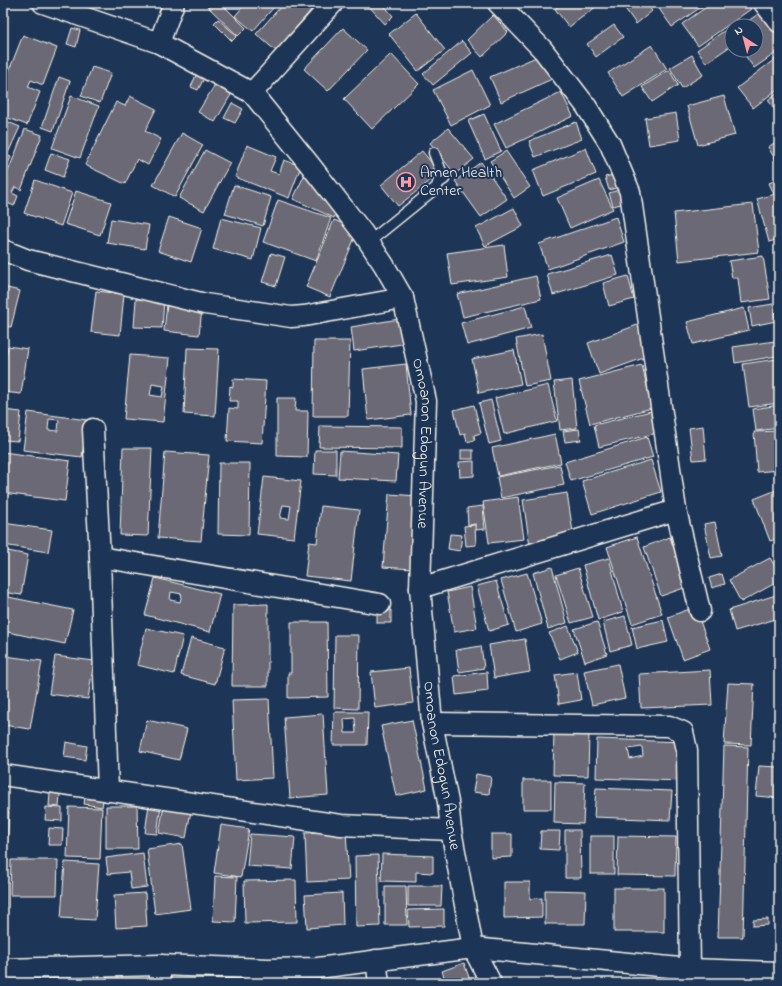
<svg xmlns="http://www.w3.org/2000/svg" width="782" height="986" font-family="'Indie Flower',sans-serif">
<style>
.building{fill:#6b6975;stroke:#f4f1e8;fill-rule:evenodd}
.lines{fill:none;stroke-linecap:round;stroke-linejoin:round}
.lane-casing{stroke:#f4f1e8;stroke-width:13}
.street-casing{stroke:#f4f1e8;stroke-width:23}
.lane{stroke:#1d3557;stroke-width:10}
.street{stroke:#1d3557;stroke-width:20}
.labels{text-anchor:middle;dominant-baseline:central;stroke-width:4;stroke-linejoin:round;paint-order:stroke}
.poi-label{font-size:16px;fill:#f4f1e8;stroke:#1d3557;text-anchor:start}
.street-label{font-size:16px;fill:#f4f1e8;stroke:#1d3557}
</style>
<rect width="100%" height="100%" fill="#1d3557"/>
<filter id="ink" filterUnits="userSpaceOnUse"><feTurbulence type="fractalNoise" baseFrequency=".025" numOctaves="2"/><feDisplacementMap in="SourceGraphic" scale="8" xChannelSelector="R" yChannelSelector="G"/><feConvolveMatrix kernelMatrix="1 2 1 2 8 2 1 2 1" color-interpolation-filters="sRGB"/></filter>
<g filter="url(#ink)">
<!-- building -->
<g class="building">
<polygon points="208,3 221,3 246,28 238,36 206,5"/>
<polygon points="246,3 270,3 274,7 253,31 235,16"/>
<polygon points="284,3 317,3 276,51 256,34"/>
<polygon points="366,3 382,3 393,16 385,24"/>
<polygon points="562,3 601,3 569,27 555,9"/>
<polygon points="621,3 646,3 652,11 636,24"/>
<polygon points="655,3 707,3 672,27"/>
<polygon points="712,3 747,3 751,9 698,46 682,24"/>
<polygon points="761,12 779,37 779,51 754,68 741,50 756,50 756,26 741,26"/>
<polygon points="416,13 445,50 418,71 389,34"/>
<polygon points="493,15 508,32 482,57 467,40"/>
<polygon points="218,19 237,36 232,41 214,23"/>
<polygon points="614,25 623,37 596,57 587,44"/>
<polygon points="72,28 80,30 76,47 67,44"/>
<polygon points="343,28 367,50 328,91 304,69"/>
<polygon points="724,31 732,42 732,45 706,63 697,50"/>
<polygon points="23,35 57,48 43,85 31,80 28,87 40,92 27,125 3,116 3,86"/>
<polygon points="462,41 472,53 433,85 423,74"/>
<polygon points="652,45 667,69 623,97 608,73"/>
<polygon points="391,54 419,84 372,129 344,99"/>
<polygon points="541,55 552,79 501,102 490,77"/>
<polygon points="692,55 703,75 682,88 670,68"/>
<polygon points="779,56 779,88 753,108 737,88"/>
<polygon points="92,67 111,73 100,103 81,96"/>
<polygon points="473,70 490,105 451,125 433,90"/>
<polygon points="669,70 678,85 652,102 642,87"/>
<polygon points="196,75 204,78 198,90 191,87"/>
<polygon points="59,77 70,81 53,131 42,127"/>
<polygon points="216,83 232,93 215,122 198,112"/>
<polygon points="779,91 779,115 768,100"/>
<polygon points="561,92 573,116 506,148 494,124"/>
<polygon points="71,96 99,106 80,158 52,148"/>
<polygon points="130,96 156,109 145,131 161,139 148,165 137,159 125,184 85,165 116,102 125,106"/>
<polygon points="724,96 735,135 698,145 687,106"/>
<polygon points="232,103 243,109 235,123 224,118"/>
<polygon points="676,113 680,140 649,145 645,118"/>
<polygon points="484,114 501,151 485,159 468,121"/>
<polygon points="3,120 20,127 8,153 3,151"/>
<polygon points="576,122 582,139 535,157 529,141"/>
<polygon points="448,128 474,159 455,174 430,143"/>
<polygon points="25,129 42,135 21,190 15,187 12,193 18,196 14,206 3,201 3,184"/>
<polygon points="182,133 203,145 175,197 153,185"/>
<polygon points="779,140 779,166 768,147"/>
<polygon points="247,145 276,157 270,171 279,174 284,160 301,166 289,198 235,177"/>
<polygon points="586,148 596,174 543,196 533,170"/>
<polygon points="205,150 230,163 204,211 179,198"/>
<polygon points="422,151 440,173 398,206 381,185"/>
<polygon points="506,151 530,187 514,198 490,161"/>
<polygon points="51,153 70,159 63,177 45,170"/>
<polygon points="3,154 11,157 6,168 3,167"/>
<polygon points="481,162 507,199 481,217 455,181"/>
<polygon points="617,174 620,187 609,190 605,177"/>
<polygon points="304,176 324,185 340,204 334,218 293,199"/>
<polygon points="779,179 779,192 774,194 769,183"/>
<polygon points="35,180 72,193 61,226 24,213"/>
<polygon points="599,180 613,209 570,228 557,198"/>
<polygon points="234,185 271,197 263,226 225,214"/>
<polygon points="622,189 625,203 613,206 609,193"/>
<polygon points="76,191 111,202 100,235 65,224"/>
<polygon points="779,193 779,239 769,242 757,199"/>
<polygon points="278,200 331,218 316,261 263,242"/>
<polygon points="753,204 759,252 679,261 674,213"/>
<polygon points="514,208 523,226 485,246 476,228"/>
<polygon points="169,217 202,228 191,262 158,251"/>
<polygon points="616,217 624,242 548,269 539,244"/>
<polygon points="221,218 261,228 253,260 213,249"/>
<polygon points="111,219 149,225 145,249 107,243"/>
<polygon points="334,220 358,230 330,297 306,287"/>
<polygon points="504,245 508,277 452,285 447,253"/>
<polygon points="271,253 285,257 276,286 262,282"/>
<polygon points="612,255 618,275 553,295 547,274"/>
<polygon points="763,256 770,299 741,303 738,278 732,278 729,261"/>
<polygon points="536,276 541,299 463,317 457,294"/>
<polygon points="628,276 634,299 609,306 603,283"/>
<polygon points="3,287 20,291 11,327 3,326"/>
<polygon points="96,291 124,294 120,335 91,332"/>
<polygon points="136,299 164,301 162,328 134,327"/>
<polygon points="167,304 202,309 199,335 164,331"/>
<polygon points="773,304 776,321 752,326 749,308"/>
<polygon points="525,306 531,328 467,345 461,323"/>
<polygon points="744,308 749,330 693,344 687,322"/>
<polygon points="399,319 402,344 354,351 351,327"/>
<polygon points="640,324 652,355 599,374 588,343"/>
<polygon points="542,334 551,381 525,386 516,339"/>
<polygon points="314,341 350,341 348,416 313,416"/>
<polygon points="775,341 777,356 735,363 733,347"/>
<polygon points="8,346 28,349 21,394 3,392 3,376"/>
<polygon points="187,348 219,349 215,416 184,414"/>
<polygon points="514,350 521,384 479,393 472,359"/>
<path d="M130 355 170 358 163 422 124 419ZM152 384 164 386 162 397 150 395Z"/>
<polygon points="777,359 779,370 779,403 749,407 743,364"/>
<polygon points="406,364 411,415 368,420 363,369"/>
<polygon points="642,365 652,408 590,424 579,381"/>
<polygon points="233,379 266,381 262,443 227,441 229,408 238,409 238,401 229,401 230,386 233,387"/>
<polygon points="572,380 577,428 560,430 554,382"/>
<polygon points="548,385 557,421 504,434 495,398"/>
<polygon points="277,398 296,398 295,411 308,411 307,457 277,456"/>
<polygon points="491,400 501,441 489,444 479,403"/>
<polygon points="474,405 481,433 474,435 475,440 467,442 465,433 460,435 454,410"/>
<polygon points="779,405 779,428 756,431 753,409"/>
<polygon points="3,410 21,412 18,441 3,440"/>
<polygon points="651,411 657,433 599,447 594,425"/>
<path d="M28 412 87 420 82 457 23 450ZM49 419 59 420 58 431 48 430Z"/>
<polygon points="320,426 402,427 402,448 319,447"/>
<polygon points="703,426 706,459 693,460 689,428"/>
<polygon points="579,429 581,440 565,442 563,431"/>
<polygon points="779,431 779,470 757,472 754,432"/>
<polygon points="555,434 561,463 498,476 492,448"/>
<polygon points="647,437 653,457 571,481 565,462"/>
<polygon points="123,448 152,448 148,536 120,535"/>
<polygon points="315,450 336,450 336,475 314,474"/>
<rect x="461" y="450" width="12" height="9"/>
<polygon points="340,451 398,455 396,481 338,478"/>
<polygon points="3,452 70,461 65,501 3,493"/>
<polygon points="165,452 209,455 201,541 158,538"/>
<polygon points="651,460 661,492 592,514 582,481"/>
<polygon points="474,461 474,476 460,477 459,462"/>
<polygon points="219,463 250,463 249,535 218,534"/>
<polygon points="560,465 564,485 501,498 497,477"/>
<path d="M264 477 301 481 294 538 257 534ZM283 505 291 506 289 519 280 518Z"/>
<polygon points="779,489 779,538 770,541 754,499"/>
<polygon points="567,493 574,539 530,546 523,500"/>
<polygon points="389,494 418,496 412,569 383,567"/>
<polygon points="518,497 524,539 489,543 483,502"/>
<polygon points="321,506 359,510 351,581 305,576 309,542 317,543"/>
<polygon points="483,506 485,529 476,530 476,524 468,525 467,508"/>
<polygon points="715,522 722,556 711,558 704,524"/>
<polygon points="3,523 52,530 48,552 3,545"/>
<polygon points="475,525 476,545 466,546 464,526"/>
<polygon points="450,534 462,535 460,551 448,549"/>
<polygon points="637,537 662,614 632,624 607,547"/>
<polygon points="670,537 687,587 661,596 644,547"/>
<polygon points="3,550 28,555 21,595 3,592"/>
<polygon points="609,558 623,612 598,620 583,565"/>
<polygon points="770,558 779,573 779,581 741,602 729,580"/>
<polygon points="552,567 567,623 548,629 533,573"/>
<polygon points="578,568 593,617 571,623 556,575"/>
<polygon points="527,573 542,624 516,632 501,580"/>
<polygon points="722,574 725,584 712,588 709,578"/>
<path d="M155 578 220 594 210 632 145 615ZM171 592 182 594 180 602 170 600Z"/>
<polygon points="496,581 509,625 489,631 477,586"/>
<polygon points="470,587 477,628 454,632 447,592"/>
<polygon points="779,594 779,618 735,631 729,610"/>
<polygon points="8,597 73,610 65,644 3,631 3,620"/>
<polygon points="268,604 268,686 232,686 233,605"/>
<polygon points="695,607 710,649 683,659 668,617"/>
<polygon points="377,609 391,610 391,623 377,623"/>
<polygon points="625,616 632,645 610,651 603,622"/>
<polygon points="663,620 668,642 637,649 632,627"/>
<polygon points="291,622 327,622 328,697 288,698 288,673 291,673"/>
<polygon points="597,622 607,654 585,662 574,629"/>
<polygon points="568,626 578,652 560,659 549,633"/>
<polygon points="146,628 183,636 174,674 137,665"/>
<polygon points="335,635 359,635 358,709 334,708"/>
<polygon points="191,638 225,647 215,684 181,675"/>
<polygon points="525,639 530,672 494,678 489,645"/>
<polygon points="481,646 484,668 459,672 456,650"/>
<polygon points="5,656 42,661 30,729 3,725 3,669"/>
<polygon points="55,656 94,661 88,699 49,694"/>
<polygon points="618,664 625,698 592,705 584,671"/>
<polygon points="409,668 413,703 375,708 371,672"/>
<polygon points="710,670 712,705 641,708 639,674"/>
<polygon points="487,672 488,691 456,695 454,676"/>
<polygon points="577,672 581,700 559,704 555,675"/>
<polygon points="728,683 754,684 751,745 724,744"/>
<polygon points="269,699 273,778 236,780 232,700"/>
<path d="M334 712H368L367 745H333ZM355 718 356 733H345L344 719Z"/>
<polygon points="323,714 328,795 290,798 284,717"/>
<polygon points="147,720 187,729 179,760 140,751"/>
<polygon points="412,720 427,789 396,796 381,726"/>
<polygon points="554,733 589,734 588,776 553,775"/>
<path d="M597 739 683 742 681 781 596 778ZM642 747 643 756 630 759 628 749Z"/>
<polygon points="66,742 87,746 85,760 64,757"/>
<polygon points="724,746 748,747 743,937 718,937"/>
<polygon points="759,766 779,767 779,798 756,796"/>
<polygon points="476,774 491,777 489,794 473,792"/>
<rect x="523" y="780" width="28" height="29"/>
<polygon points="555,782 585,783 583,824 554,823"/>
<polygon points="596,788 672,791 670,820 594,817"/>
<polygon points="86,791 104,794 102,807 84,804"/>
<polygon points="50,793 60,794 59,807 49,806"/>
<polygon points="149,804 161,806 157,834 145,833"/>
<polygon points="106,806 137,806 138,849 106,849"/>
<polygon points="164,806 191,811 186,838 159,833"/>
<polygon points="46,807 62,808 62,821 45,820"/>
<polygon points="69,807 102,808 100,859 67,858"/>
<polygon points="3,811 9,812 6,865 3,865"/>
<polygon points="221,825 249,829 241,877 214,873"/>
<polygon points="49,828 63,829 62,845 48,845"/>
<polygon points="565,830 580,830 581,878 565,878"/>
<polygon points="346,831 349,880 307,882 305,833"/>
<polygon points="541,831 560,831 559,850 540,849"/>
<polygon points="250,834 295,837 292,869 247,866"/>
<polygon points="491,834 512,834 512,857 491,858"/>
<rect x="590" y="836" width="24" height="38"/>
<polygon points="618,836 676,837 675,876 617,875"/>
<polygon points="182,844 191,909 155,914 147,849"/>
<polygon points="143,853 147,887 131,889 129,872 108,874 106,858"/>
<polygon points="382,854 433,856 433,873 416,872 416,882 381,881"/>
<polygon points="378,855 380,926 356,927 355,856"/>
<polygon points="11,860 58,860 57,895 10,895"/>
<polygon points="65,862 99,864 95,920 61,918"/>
<rect x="3" y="876" width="3" height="43"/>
<polygon points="215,876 237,877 235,922 213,921"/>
<polygon points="296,880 297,922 245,923 244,881"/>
<polygon points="504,882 530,882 530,899 542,898 542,917 504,918"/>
<polygon points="385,886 406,886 407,925 385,925"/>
<polygon points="408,886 442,886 441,906 408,906"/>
<rect x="614" y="888" width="50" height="44"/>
<polygon points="545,890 586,891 585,924 545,924"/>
<polygon points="145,893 147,926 116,928 114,895"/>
<polygon points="342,893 343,925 307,928 305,895"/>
<polygon points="444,909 444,926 409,927 408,910"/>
<polygon points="768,919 768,925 753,926 753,920"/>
<polygon points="464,963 471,983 446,983 442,971"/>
<polygon points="769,977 770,983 678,983 678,982"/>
<polygon points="140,979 140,983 103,983 103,980"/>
</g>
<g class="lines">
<!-- lane casing -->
<g class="lane-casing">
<polyline id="lane" points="369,242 437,187 438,183 444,179 434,153"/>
</g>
<!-- street casing -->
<g class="street-casing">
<g id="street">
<path id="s1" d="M43 3 159 43 252 93 310 165 363 233 384 265 403 298 426 401 420 588 432 723 448 802 451 830 473 948 491 983"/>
<polyline points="498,3 543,50 586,106 610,144 630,192 676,510 700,611"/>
<polyline points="764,3 779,22"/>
<polyline points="159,43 174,3"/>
<polyline points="252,93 333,3"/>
<polyline points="3,250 28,260 205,304 291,317 304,316 403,298"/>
<polyline points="93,429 100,557 108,791"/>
<polyline points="100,557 380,604"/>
<polyline points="420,588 676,510"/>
<polyline points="432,723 669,726 683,732 687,750 690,969"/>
<polyline points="3,775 341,825 451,830"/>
<polyline points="376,960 379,983"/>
<polyline points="3,969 160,965 268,969 318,968 473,948 690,969 779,972"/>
<polyline points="160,983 160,965"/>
</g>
</g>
<!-- lane -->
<use href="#lane" class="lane"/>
<!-- street -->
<use href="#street" class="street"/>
</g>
</g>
<!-- icons -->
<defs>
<g id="hospital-ring" transform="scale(1)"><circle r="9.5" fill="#1d3557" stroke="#ff9aa2" stroke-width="1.5"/><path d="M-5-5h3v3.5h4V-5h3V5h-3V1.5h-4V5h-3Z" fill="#ff9aa2"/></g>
</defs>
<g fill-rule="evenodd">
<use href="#hospital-ring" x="406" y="182"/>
</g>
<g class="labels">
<!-- poi labels -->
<g class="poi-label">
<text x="420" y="173">Amen Health<tspan x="420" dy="18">Center</tspan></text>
</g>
<!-- street labels -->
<g class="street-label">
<text stroke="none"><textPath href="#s1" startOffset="631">Omoanon Edogun Avenue</textPath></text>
<text stroke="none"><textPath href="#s1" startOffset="955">Omoanon Edogun Avenue</textPath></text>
</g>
</g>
<!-- margin -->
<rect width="782" height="986" fill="none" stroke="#1d3557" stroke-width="16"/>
<rect x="8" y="8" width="766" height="970" fill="none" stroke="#f4f1e8" stroke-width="1.5" filter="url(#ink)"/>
<!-- north arrow -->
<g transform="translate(744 38) rotate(324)"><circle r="19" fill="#1d3557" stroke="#738091"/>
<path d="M0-3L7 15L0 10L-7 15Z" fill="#ff9aa2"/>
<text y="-6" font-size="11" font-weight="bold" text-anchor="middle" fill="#f4f1e8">N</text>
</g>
</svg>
